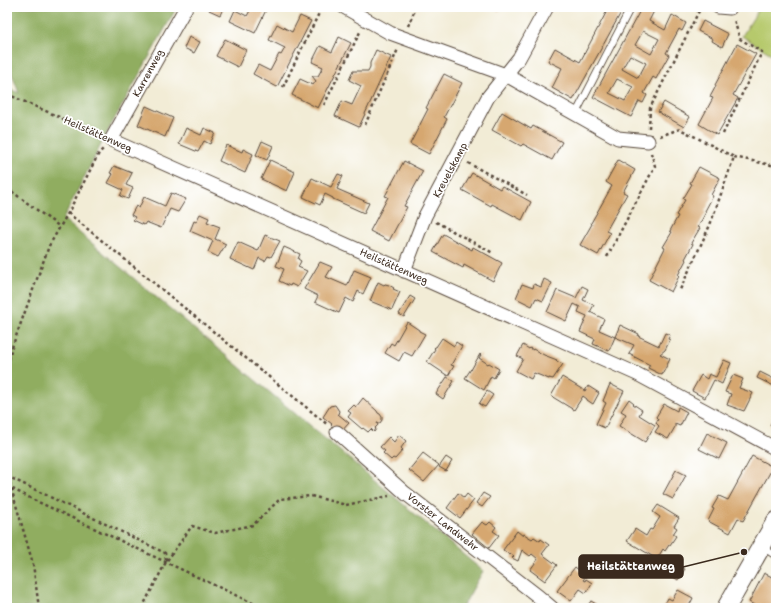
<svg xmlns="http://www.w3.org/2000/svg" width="783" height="615" font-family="'Shantell Sans',sans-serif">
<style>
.green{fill:#b6c96c;stroke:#787a45}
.forest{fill:#90ad60;stroke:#666c3f}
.building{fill:#d6a770;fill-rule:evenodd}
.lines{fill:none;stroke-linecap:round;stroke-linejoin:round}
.lane-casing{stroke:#56473a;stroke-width:8}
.street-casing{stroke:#56473a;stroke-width:15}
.secondary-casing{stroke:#56473a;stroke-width:20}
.path{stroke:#56473a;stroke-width:2.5;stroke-dasharray:3 3;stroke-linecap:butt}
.lane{stroke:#fff;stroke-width:6}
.street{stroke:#fff;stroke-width:13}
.secondary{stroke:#fff;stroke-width:18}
.labels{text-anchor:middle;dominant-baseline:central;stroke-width:3.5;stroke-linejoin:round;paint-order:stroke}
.street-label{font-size:10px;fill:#3b2a1e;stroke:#fff}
.leader{fill:none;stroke:#3b2a1e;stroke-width:1.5}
.callout-dot{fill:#3b2a1e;stroke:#fff;stroke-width:1.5}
.callout{fill:#3b2a1e;stroke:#3b2a1e;stroke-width:1.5}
.callout-label{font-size:11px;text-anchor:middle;font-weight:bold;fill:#fff}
</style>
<rect width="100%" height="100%" fill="#fff"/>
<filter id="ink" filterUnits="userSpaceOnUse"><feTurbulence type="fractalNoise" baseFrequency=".025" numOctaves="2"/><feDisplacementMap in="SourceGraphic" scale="8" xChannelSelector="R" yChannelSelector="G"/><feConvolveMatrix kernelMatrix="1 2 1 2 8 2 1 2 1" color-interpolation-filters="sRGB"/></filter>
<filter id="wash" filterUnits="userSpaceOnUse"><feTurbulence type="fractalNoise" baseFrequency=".012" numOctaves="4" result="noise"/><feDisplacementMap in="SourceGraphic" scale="16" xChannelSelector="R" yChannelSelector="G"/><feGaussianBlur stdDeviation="0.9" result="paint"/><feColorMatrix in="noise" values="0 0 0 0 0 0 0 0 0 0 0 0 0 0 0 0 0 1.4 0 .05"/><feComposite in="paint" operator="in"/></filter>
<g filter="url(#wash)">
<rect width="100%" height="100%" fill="#f2ecd6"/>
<!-- green -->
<polygon class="green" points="760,7 776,7 776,57 742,36"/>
<!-- forest -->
<polygon class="forest" points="7,7 177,7 110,127 63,219 483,571 462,608 7,608 7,88 19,93 7,61"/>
<g id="blocks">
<!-- building -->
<g class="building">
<polygon points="210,7 224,7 220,15 209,10"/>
<polygon points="252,7 265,7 263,9 266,10 255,33 230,21 235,10 247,16"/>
<polygon points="491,7 502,7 499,11"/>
<polygon points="604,7 624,7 573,100 552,88 562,68 548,61 555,48 580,62 608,9"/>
<path d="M642 7H656L649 21 665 30 672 15 686 23 682 31 679 29 666 53 669 55 660 71 656 79 653 77 644 93 647 95 643 103 639 101 631 117 593 97ZM643 31 659 39 651 54 635 45ZM630 55 646 63 638 78 622 69ZM617 79 633 87 625 101 609 93Z"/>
<polygon points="300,16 311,21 277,87 253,74 258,65 270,71 279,54 281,55 285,48 269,40 277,24 292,32"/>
<polygon points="703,21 728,34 722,47 712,41 713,39 698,31"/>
<polygon points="189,37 200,42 194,53 184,48"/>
<polygon points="339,37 351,43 318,108 292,95 300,79 313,85 316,81 312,76 318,76 323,67 312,62 320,46 332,52"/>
<polygon points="225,39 246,50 238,67 216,56"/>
<polygon points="737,44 756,54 733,95 738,98 717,135 699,124 713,98 710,97 716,86 715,85"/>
<polygon points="376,50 391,57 359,127 335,116 342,101 352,105 361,86 349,80 353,71 368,71 370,67 370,63"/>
<polygon points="444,74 462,83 444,117 447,119 429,154 410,144 428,109 426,108"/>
<polygon points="664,102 690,117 684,127 658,112"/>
<polygon points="146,106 173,118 165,137 138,125"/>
<polygon points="502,112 531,129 533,126 562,142 552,160 523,144 521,146 492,130"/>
<polygon points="186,128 201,135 204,128 215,133 210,144 204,141 198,152 179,144"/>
<polygon points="262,141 273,146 267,160 256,155"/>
<polygon points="226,145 242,152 243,149 253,154 245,173 219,161"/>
<polygon points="270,160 295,172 287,191 261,179"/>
<polygon points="618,160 635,170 623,192 627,194 606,231 610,233 598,255 580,245 592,224 591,223 612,186 606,182"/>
<polygon points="404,161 423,171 404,206 407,207 389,241 370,231 388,197 385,196"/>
<polygon points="114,166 132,173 126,185 133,188 128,199 120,196 123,190 108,183 113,174 110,173"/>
<polygon points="699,167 720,178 711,195 713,196 705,211 706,212 698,227 700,228 691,243 693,244 685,259 686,260 678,275 679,276 671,292 649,280 665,248 663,247 672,232 670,231 678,216 676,215 685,200 683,199 692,184 690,183"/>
<polygon points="472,173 500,189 502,186 531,202 522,220 492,204 491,206 462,190"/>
<polygon points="338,174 343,176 337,189 369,203 364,213 333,199 333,198 325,194 320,205 303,197 312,178 331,187"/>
<polygon points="171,193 186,199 178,212 170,209 161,228 146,222 144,225 133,220 135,217 131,215 136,206 139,208 144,197 165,206"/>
<polygon points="200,214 209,218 207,222 220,227 215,239 226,244 218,257 208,252 213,241 190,231 194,221 196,222"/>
<polygon points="443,234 472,250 473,247 502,263 493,281 464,265 463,268 433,252"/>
<polygon points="265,235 280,241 271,257 268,256 265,261 259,258 254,270 230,259 238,242 258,251"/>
<polygon points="284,247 300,254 298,259 301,261 298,267 307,271 297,287 291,284 290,286 279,281 284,269 276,266"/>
<polygon points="320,262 332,267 326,277 347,286 354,270 371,277 363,294 358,291 353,302 346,298 339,313 315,302 318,296 304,289"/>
<polygon points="544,279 552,283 543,301 536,298 532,306 516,298 522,284 533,288 534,284 541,287"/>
<polygon points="378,282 384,285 385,284 389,285 394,288 393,289 400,292 392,310 370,301"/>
<polygon points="582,286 588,289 583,300 594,305 590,312 604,319 599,330 615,337 609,351 593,344 595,339 580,332 587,316 578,312 580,307 574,304 566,321 547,312 557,290 576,298"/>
<polygon points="410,296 415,299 404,317 399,314"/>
<polygon points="407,322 419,330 419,331 425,334 412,356 404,352 399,361 385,353 391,343 394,345"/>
<polygon points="620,325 639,334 638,336 659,346 665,333 670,335 668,339 670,340 665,350 660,354 670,359 662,375 648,368 650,365 629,354 634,345 615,337"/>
<polygon points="442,338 454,346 456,342 462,346 451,365 454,366 448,376 427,362 435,349 434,348 435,347 436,347"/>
<polygon points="523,345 529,349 530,348 533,350 533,349 544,355 557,360 556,361 563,364 553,379 549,378 549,379 534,373 531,379 516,371 523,359 517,356"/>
<polygon points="480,354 481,355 479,358 488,364 489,363 499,369 494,378 491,376 484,390 465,378 471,369 471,370"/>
<polygon points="724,360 731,363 722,384 714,380 705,398 692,391 701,375 707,379 709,374 716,377"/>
<polygon points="760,372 776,380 774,386 757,378"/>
<polygon points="733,375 743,379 739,388 753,393 744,411 727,405 731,394 725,392"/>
<polygon points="447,377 454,381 443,399 436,394"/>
<polygon points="562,377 585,391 588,386 599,393 593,404 587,400 587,399 583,396 574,410 551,396"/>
<polygon points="610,384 624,391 605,428 596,424 606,403 603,401"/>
<polygon points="487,391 493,395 485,407 479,404"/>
<polygon points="363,398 377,411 378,413 380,414 382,417 382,420 380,423 377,423 378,425 375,428 376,429 374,432 371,429 368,432 363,428 362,429 348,417 351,413 348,411 354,405 356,407"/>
<polygon points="629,399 634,403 633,404 642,410 639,415 655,425 645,442 619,426 626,414 621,411"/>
<polygon points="664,404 677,411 678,407 687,412 680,426 675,424 675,427 668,439 655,432 659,426 656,423 658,419 656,417"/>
<polygon points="335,405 339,411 338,414 349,423 340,433 331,425 332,424 323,417 330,406"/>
<polygon points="776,414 776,428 770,425"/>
<polygon points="707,433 727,443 719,459 699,449"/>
<polygon points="399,435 406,441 401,448 403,450 395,459 393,458 391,460 383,453 385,451 380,447 389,437 394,442"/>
<polygon points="423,453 439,465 424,482 409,470"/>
<polygon points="752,456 773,467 743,521 738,518 730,533 708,521 714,509 712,508 719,496 728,500"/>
<polygon points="446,457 452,461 446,471 439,467"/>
<polygon points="676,470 686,475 673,499 663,494"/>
<polygon points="458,493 464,498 467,494 474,500 460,518 447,508"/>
<polygon points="483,493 490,497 482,507 476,503"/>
<polygon points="658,505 679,518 674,526 677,528 673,534 676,536 670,545 669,545 665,551 663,549 657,559 627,541 635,529 646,536 650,529 652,530 660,517 653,512"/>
<polygon points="482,522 487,525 490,522 496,527 493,531 499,535 489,548 472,534"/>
<polygon points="517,531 523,536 524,534 532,539 534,537 540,541 541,539 549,545 542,554 557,565 545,581 530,570 538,559 532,554 530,556 522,550 518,561 512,558 514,556 511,554 510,555 503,550"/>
<polygon points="674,562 685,569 678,580 667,573"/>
<polygon points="575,567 586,576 583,580 585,581 586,579 592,583 586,593 580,589 571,601 557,591"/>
<polygon points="764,573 776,579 776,589 774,593 776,593 776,601 773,606 776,608 759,608 749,602"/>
<polygon points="678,590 693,598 688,608 663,608 668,598 672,600"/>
<polygon points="591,601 596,604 601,608 586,608"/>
</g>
</g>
</g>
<g filter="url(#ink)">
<use href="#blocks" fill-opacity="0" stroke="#56473a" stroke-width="1"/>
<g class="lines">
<!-- lane casing -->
<g class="lane-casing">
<g id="lane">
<polyline points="576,113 631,7"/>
<polyline points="762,547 776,556"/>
</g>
</g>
<!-- street casing -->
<g class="street-casing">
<g id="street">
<polyline points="186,7 111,140 637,374 776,449"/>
<polyline points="344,7 390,33 506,75 618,138 648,141"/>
<polyline points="718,7 730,8"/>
<polyline points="404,271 425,216 488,97 519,58 547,7"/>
<polyline points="337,432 405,493 539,597 552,608"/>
</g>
</g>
<!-- secondary casing -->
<g class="secondary-casing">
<polyline id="secondary" points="726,608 776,521"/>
</g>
<!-- path -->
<g class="path">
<polyline points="408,26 416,7"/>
<polyline points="283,87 322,7"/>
<polyline points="7,94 100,135"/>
<polyline points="324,105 361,30"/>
<polyline points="365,125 398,49"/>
<polyline points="649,128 650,108 701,7"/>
<polyline points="723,134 762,52 740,39 734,20"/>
<polyline points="660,136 680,129 734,157 710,225 679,292"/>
<polyline points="734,157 776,166"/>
<polyline points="468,163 527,195"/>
<polyline points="7,188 60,227"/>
<polyline points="68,213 328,425"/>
<polyline points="436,222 493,253"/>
<polyline points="607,257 655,166 651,153"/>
<polyline points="7,371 11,350 49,246 68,213 99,153 103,149"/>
<polyline points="7,471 8,477 33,564 39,608"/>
<polyline points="7,476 165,553 166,561"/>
<polyline points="7,486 32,499 263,608"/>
<polyline points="142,608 166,562 192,526 215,533 253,525 280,499 311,496 346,505 389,496"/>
</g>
<!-- lane -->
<use href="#lane" class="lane"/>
<!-- street -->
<use href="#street" class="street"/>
<!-- secondary -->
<use href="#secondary" class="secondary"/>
</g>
</g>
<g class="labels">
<!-- street labels -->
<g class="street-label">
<text transform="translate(148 73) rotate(-61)">Karrenweg</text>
<text transform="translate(98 134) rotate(24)">Heilstättenweg</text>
<text transform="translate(450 170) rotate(-62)">Kreuelskamp</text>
<text transform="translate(394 266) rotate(24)">Heilstättenweg</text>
<text transform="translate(443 522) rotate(38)">Vorster Landwehr</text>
</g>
</g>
<!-- callouts -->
<path class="leader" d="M744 552L683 567"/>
<circle class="callout-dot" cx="744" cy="552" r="4"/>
<rect class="callout" x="579" y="555" width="104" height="23" rx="4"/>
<g class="callout-label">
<text x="631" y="570">Heilstättenweg</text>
</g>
<!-- margin -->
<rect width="783" height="615" fill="none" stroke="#fff" stroke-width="24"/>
</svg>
